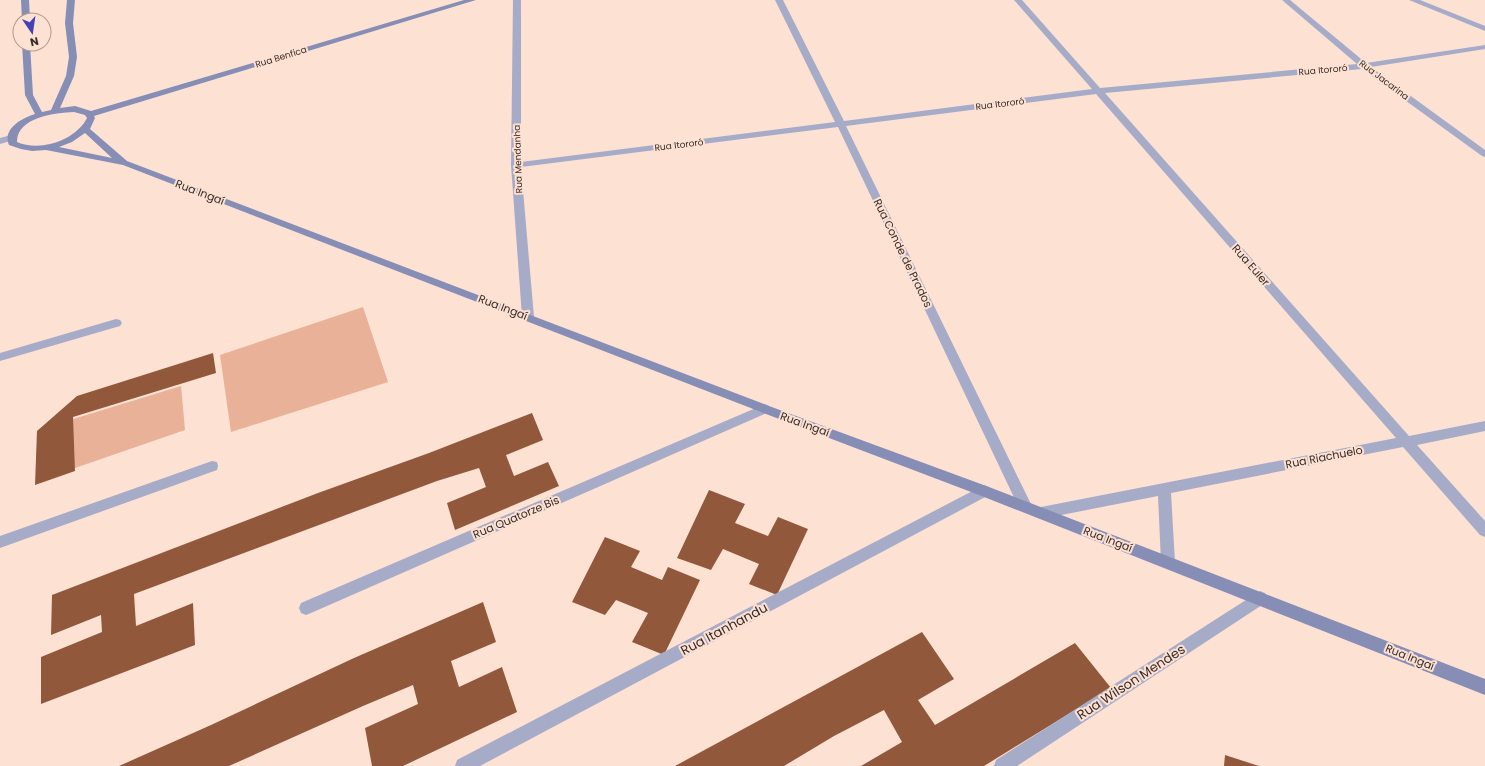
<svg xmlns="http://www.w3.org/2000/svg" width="1485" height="766" font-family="Poppins,sans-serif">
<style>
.green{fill:#e9b197}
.building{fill:#91583b}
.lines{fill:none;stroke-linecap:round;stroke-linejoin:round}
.street{fill:#a6acc7;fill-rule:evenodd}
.secondary{fill:#878eb6;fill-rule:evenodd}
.labels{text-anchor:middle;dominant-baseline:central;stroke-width:4;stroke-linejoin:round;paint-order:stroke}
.far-street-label{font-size:9px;fill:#372c27;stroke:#fde1d3}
.street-label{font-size:11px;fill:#372c27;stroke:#fde1d3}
.near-street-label{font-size:13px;fill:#372c27;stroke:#fde1d3}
</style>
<rect width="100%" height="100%" fill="#fde1d3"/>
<!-- green -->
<g class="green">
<polygon points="363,307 388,382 231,432 220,355"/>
<polygon points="181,386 185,430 72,469 70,420"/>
</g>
<!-- building -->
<g class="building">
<polygon points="213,353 216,373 73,417 75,471 35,485 37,431 77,396"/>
<polygon points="532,413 543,440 506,455 514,476 548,462 559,486 455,530 447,503 486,487 479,468 437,481 134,594 136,626 193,603 195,645 41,704 41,657 102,632 101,615 51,635 52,595 318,493 429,453"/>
<polygon points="709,490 745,504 735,523 768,536 778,517 808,529 777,595 749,584 759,564 723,549 711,570 677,558"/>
<polygon points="605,537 640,551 631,567 662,580 668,567 700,580 664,655 632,642 648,613 616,600 605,615 572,602"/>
<polygon points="483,602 496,642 451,661 459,687 502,667 517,712 403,766 372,766 365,728 418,704 413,685 363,706 229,766 119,766 211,725 354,658"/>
<polygon points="922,632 954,679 918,700 935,725 1075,643 1111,688 984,766 861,766 902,742 884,710 834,736 784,766 675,766"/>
<polygon points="1225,755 1259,766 1224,766"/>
</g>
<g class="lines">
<!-- street -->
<g class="street">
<polygon points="513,0 521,0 521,162 835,122 775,0 783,0 844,121 1092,89 1014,0 1022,0 1100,88 1357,64 1282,0 1290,0 1366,63 1485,45 1485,49 1371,67 1485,150 1485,157 1482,156 1362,69 1105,93 1409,436 1485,421 1485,431 1417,445 1485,521 1485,537 1480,535 1403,447 1171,493 1175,562 1173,567 1168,568 1163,567 1161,562 1158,496 1041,519 1036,517 1034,513 1036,509 1041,507 1396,438 1096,94 846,126 1030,502 1032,506 1030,510 1025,512 1020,510 838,127 521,167 534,317 532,320 524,320 522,317 511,165"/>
<polygon points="1409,0 1420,0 1485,26 1485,31"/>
<polygon points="11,135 14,136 16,138 14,140 0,144 0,138"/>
<polygon points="116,319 120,320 122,323 120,326 0,361 0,353"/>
<polygon points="765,404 769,406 771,409 769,412 311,613 306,615 301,613 299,608 301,603"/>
<polygon points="212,461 217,462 218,466 217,470 0,548 0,536"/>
<polygon points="984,485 989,487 991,491 989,495 480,766 455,766 457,760"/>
<polygon points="1260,591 1265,593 1267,598 1265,603 1017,766 994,766 996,760"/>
</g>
<!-- secondary -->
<g class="secondary">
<polygon points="21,0 29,0 30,20 22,20"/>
<path d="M67 0H75L73 23 77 57 74 76 60 108 75 106 91 111 464 0H476L94 116 95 118 90 129 127 161 769 406 989 487 1485 679V695L979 495 761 412 123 165 46 150 32 151 21 149 9 145C2 129 22 118 35 114L25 95 22 44H30L33 95 42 112 51 110 66 76 69 57 65 23ZM74 112 85 115 87 118C75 141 40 152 17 142 17 117 55 113 74 112ZM85 133 112 158 59 147 72 142Z"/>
</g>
</g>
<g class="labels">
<!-- far-street labels -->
<g class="far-street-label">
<text transform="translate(281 57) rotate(-17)">Rua Benfica</text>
<text transform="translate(1323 70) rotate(-5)">Rua Itororó</text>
<text transform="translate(1384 80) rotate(37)">Rua Jacarina</text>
<text transform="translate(1000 104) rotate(-7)">Rua Itororó</text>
<text transform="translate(679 145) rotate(-7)">Rua Itororó</text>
<text transform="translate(518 159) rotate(-92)">Rua Mendanha</text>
</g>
<!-- street labels -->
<g class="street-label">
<text transform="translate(200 192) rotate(21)">Rua Ingaí</text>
<text transform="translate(903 253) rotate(64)">Rua Conde de Prados</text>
<text transform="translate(1251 265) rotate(49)">Rua Euler</text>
<text transform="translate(503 307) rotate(21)">Rua Ingaí</text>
<text transform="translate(805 424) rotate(20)">Rua Ingaí</text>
<text transform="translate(1324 457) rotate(-11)">Rua Riachuelo</text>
<text transform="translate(516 517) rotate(-23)">Rua Quatorze Bis</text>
<text transform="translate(1108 539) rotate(21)">Rua Ingaí</text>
<text transform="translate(1410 657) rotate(22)">Rua Ingaí</text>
</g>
<!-- near-street labels -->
<g class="near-street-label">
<text transform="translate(724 629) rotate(-28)">Rua Itanhandu</text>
<text transform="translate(1131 682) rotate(-33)">Rua Wilson Mendes</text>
</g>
</g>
<!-- north arrow -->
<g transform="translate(32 32) rotate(167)"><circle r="19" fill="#fde1d3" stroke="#ae998e"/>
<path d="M0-3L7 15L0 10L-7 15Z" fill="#4241b6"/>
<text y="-6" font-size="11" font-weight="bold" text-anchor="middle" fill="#372c27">N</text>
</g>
</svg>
